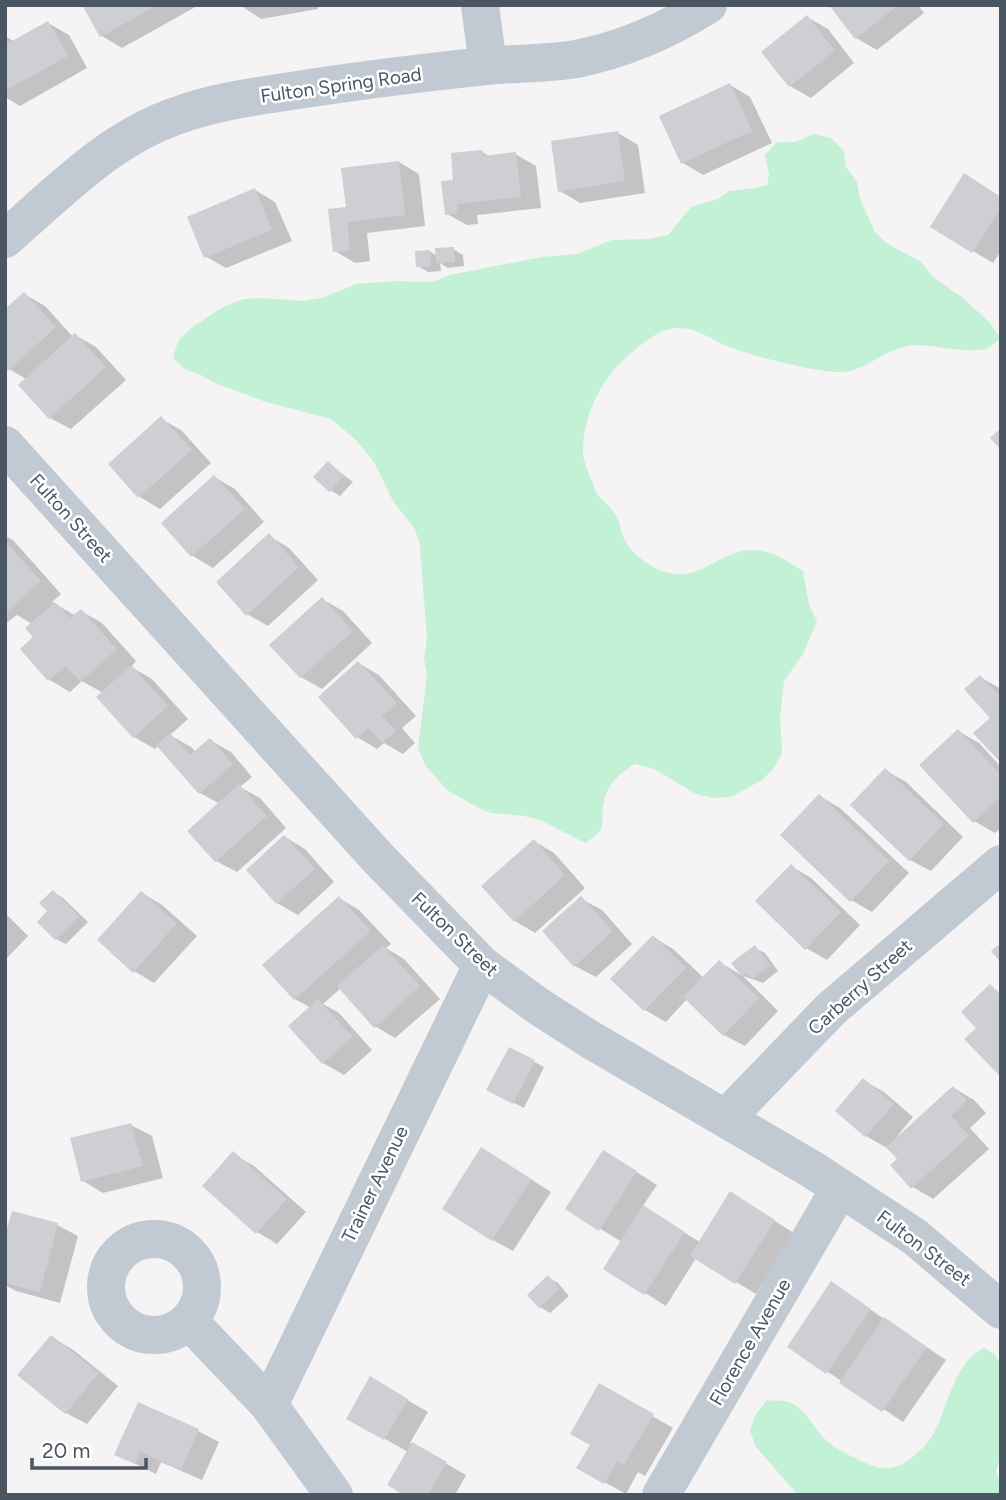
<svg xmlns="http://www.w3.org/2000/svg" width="1006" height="1500" font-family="Figtree,sans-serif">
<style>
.green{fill:#c3f1d5}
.shadow{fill:#0003}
.building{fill:#cdcfd5}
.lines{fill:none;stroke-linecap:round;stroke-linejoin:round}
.minor{stroke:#c1cad2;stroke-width:38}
.labels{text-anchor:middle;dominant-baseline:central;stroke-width:5;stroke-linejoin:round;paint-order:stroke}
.street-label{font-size:19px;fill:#4a5661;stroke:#fff}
</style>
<rect width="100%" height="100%" fill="#f5f3f3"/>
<!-- green -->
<g class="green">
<path d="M813 134 831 138 844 151 846 167 857 182 860 199 875 232 888 244 921 262 933 277 963 298 990 323 1001 339C997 341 992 346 988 348 973 354 936 346 920 345 887 344 867 372 841 372 818 373 748 355 727 346 710 339 698 328 678 328 663 328 653 336 641 345 607 370 586 404 583 447 582 463 590 473 594 487 599 502 606 500 613 511 620 520 620 530 625 540 629 550 642 560 651 566 700 592 714 548 756 550 774 551 788 562 803 571L809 605 817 621 803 654 784 681 780 717 782 753 774 768 762 780 731 797 713 798 696 794 654 769 635 764C621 772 607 784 604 801 599 824 610 828 585 843L540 820 524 816 491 813 475 806 447 790 425 765 418 748 427 675 424 658 427 639 420 546 415 529 393 501 374 462 356 440 331 419 266 402 215 383 201 375 185 369 173 358 178 341 191 328 223 307 244 299 262 298 303 301 322 298 356 284 394 281 432 282 450 275 542 257 577 254 612 240 649 239 668 235 691 207 718 199 729 191 757 188 767 185 769 175 765 155 777 142H796Z"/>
<path d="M984 1348 995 1354 1001 1365V1455L996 1472 1001 1485V1495H798L756 1447 750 1431 756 1414 767 1400C773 1401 782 1400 788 1402 806 1408 813 1428 826 1440 834 1448 843 1452 853 1457 878 1470 894 1475 916 1454 921 1449 927 1444 931 1438 949 1410 951 1364 984 1348Z"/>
</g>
<!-- shadow -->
<g class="shadow">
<polygon points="84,5 199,5 122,48 102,36"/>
<polygon points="240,5 318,5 318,9 261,19"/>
<polygon points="831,5 918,5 924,13 877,50 856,38"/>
<polygon points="807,17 828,29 854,63 811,98 790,86"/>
<polygon points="48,23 69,35 87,68 20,106 5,97 5,36 15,42"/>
<polygon points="730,85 750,97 772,143 703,175 683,163"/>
<polygon points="618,133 638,145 645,193 580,203 560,191"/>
<polygon points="482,152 491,157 515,154 536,166 541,208 477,215 478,224 467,225 447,214 455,181"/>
<polygon points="399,162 419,174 425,226 367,233 370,261 355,263 335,251 348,208"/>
<polygon points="255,190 275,202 292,241 226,268 205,256"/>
<polygon points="1001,198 1001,251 993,263 973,251"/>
<polygon points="453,249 463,255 464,266 448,268 440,263 441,271 428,272 418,266 429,251 437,256"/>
<polygon points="24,294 45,306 73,337 75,335 96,347 126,380 71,429 50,418 26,379 9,369"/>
<polygon points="161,419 181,430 211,463 160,509 140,497 110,464"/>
<polygon points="328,463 353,482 340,496 330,490"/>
<polygon points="214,477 235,489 264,522 213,568 193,556 163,523"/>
<polygon points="5,536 13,540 61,594 52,602 76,616 81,611 102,623 136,661 131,667 152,679 188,719 170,735 191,747 196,752 210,740 231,752 252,777 240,787 260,798 286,828 237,872 216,861 220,804 200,793 158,746 155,749 134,737 99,697 103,693 82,681 70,692 50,680 22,649 36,637 32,624 17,615 5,624"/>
<polygon points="269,536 289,548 318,580 268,626 247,614"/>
<polygon points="322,599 343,611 372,643 322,689 301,677"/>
<polygon points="358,663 379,675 416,716 402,728 415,743 403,754 384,743 377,749 357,737"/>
<polygon points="980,677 1001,689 1001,760"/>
<polygon points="958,731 979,743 1001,767 1001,828 995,833 974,821"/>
<polygon points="885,770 906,782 963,837 931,871 910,860"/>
<polygon points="819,796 840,808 909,873 872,912 851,900"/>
<polygon points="285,837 305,849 334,882 298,915 277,903 248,870"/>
<polygon points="534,841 554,853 585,888 535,933 515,921"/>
<polygon points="791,866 811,878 860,925 827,960 806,948"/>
<polygon points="53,892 63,898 88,922 66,944 56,939 49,911"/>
<polygon points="142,893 162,905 197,936 154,983 134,971"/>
<polygon points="339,898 359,910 391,944 386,948 404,959 440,999 395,1038 375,1026 341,988 323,1004 339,1013 372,1050 344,1075 323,1063 291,1027 311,1008 295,999"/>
<polygon points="581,899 602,910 632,944 596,977 575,966"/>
<polygon points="5,913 28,936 5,960"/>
<polygon points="653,937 673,949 704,978 719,962 743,976 778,1011 745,1046 724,1035 687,999 666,1022 645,1010 613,979"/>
<polygon points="755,948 765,953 778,971 763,983 743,976"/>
<polygon points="509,1049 544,1067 524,1108 499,1095"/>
<polygon points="863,1080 884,1092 913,1117 898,1135 899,1137 954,1088 974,1100 986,1113 970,1128 989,1149 933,1199 913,1187 900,1160 887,1148 866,1136 837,1111"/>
<polygon points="131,1125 152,1136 163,1178 103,1193 83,1181"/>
<polygon points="233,1154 254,1166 306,1212 277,1244 257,1232"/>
<polygon points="502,1161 551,1192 513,1251 493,1240"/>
<polygon points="624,1164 657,1185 642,1207 700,1242 751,1206 794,1233 756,1294 696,1258 666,1306 605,1268 622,1242 568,1209"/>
<polygon points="57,1225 78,1236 60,1303 16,1291 5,1285 5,1242"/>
<polygon points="548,1278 558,1283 569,1296 550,1313 540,1307"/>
<polygon points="832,1284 946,1360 903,1422 789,1346"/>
<polygon points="51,1337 72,1349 118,1386 87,1424 66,1413 20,1375"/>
<polygon points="371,1379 428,1412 410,1443 466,1475 455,1495 407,1495 408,1452 348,1418"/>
<polygon points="600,1386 673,1428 645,1476 638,1472 626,1494 579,1468 592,1445"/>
<polygon points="138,1404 198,1431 219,1442 202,1480 161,1462 156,1474 116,1454"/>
</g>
<!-- building -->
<g class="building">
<polygon points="82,5 158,5 100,37"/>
<polygon points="829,5 899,5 855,39"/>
<polygon points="807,15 835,51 789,87 761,52"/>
<polygon points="48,21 68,56 5,91 5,45"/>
<polygon points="730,83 752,131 681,164 659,116"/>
<polygon points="618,131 625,181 558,192 551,141"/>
<polygon points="482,150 483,156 516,152 521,197 457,204 458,213 445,215 441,181 453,180 451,153"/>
<polygon points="399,161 405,215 347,222 350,250 333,252 328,209 346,207 341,168"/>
<polygon points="964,173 1001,197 1001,207 972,253 930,227"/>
<polygon points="255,188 272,230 204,258 187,217"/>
<polygon points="454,247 455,262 436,263 435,248"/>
<polygon points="430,250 431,266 416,267 415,251"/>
<polygon points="24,292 56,327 8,371 5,368 5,309"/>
<polygon points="75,333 106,367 49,419 18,385"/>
<polygon points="161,416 192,450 138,498 108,464"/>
<polygon points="1001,428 1001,450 990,438"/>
<polygon points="328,461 344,476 329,492 313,477"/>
<polygon points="214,475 245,509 191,557 161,523"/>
<polygon points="269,533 299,567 246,616 216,582"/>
<polygon points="5,541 41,581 7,612 5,609"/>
<polygon points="322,597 353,631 300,678 269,645"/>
<polygon points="55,602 70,618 81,609 117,649 80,682 66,666 48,681 20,649 33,637 25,628"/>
<polygon points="358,661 397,703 382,716 396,731 382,743 368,728 356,739 318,697"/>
<polygon points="131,665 168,706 133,738 96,697"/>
<polygon points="980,675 1001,697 1001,763 973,733 990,718 964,689"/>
<polygon points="958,729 1001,775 1001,797 973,823 919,765"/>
<polygon points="170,733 190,755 210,738 233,764 199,794 156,745"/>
<polygon points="885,768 944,824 909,861 850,805"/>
<polygon points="239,784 267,816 215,862 187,831"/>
<polygon points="819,794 889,861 850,902 780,835"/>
<polygon points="284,835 315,869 276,904 246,870"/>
<polygon points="534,839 565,875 514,922 481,886"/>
<polygon points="791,864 841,912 805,950 755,901"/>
<polygon points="53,890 79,916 55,940 37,922 47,911 39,903"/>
<polygon points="141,891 177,923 133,973 97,940"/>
<polygon points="339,896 371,931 294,1000 262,965"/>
<polygon points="581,896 613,931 574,967 542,931"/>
<polygon points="653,935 686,968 644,1011 610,979"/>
<polygon points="1001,943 1001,963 991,951"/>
<polygon points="383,945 420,986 374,1028 337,986"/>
<polygon points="755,945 770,965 752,979 747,973 742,977 731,963"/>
<polygon points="719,960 759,998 723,1036 683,997"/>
<polygon points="990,984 1001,995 1001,1073 999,1075 964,1039 976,1028 961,1012"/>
<polygon points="318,999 353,1037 322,1064 288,1026"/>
<polygon points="509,1047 535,1060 513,1104 486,1090"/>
<polygon points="863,1078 894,1104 865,1137 835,1111"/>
<polygon points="953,1086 967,1101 951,1115 969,1136 911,1189 890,1165 897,1159 886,1147"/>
<polygon points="131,1123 143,1166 81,1182 70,1138"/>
<polygon points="481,1147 531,1179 492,1241 442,1209"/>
<polygon points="603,1150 637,1171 599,1231 565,1209"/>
<polygon points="233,1151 287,1199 256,1234 202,1186"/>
<polygon points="730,1191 775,1220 735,1284 690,1256"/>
<polygon points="643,1205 685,1232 644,1295 603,1269"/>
<polygon points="12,1211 58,1223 40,1292 5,1283 5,1235"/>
<polygon points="548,1275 560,1289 539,1308 527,1295"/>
<polygon points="831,1281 871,1309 826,1374 787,1347"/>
<polygon points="884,1317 927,1347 882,1412 839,1383"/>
<polygon points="51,1335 99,1373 65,1414 17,1375"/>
<polygon points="370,1376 408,1399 384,1440 346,1419"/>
<polygon points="599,1383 654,1414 624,1465 617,1461 604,1484 576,1468 590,1445 570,1434"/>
<polygon points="138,1402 199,1429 181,1470 140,1452 135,1464 114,1455"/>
<polygon points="412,1442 447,1462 428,1495 404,1495 387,1485"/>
</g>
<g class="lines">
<!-- minor -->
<g class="minor">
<polyline points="480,5 488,66"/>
<path d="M5 239C58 193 109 139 176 116 213 102 252 97 291 91 355 81 420 73 486 66 515 63 546 64 576 59 622 50 668 30 708 5"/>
<polyline points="5,445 377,857 482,965 538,1006 591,1040 813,1170 915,1237 1001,1310"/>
<polyline points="726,1118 831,1009 1001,864"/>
<circle cx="154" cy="1287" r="48"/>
<polyline points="189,1321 269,1405 334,1495"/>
<polyline points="269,1405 482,965"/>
<polyline points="661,1495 840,1188"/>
</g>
</g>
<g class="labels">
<!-- street labels -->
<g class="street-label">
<text transform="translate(341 85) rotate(-8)">Fulton Spring Road</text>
<text transform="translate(71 518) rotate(48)">Fulton Street</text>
<text transform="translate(455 934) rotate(44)">Fulton Street</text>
<text transform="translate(860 987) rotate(-42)">Carberry Street</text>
<text transform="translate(375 1184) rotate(-64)">Trainer Avenue</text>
<text transform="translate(924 1248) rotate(37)">Fulton Street</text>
<text transform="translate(750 1342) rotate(-60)">Florence Avenue</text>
</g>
</g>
<!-- border -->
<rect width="1006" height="1500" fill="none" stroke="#4a5661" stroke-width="14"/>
<!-- scale -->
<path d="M32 1458v10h114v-10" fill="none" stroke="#4a5661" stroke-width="3.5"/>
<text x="42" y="1458" font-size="21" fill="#4a5661" stroke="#ffffff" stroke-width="5" paint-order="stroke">20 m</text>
</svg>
